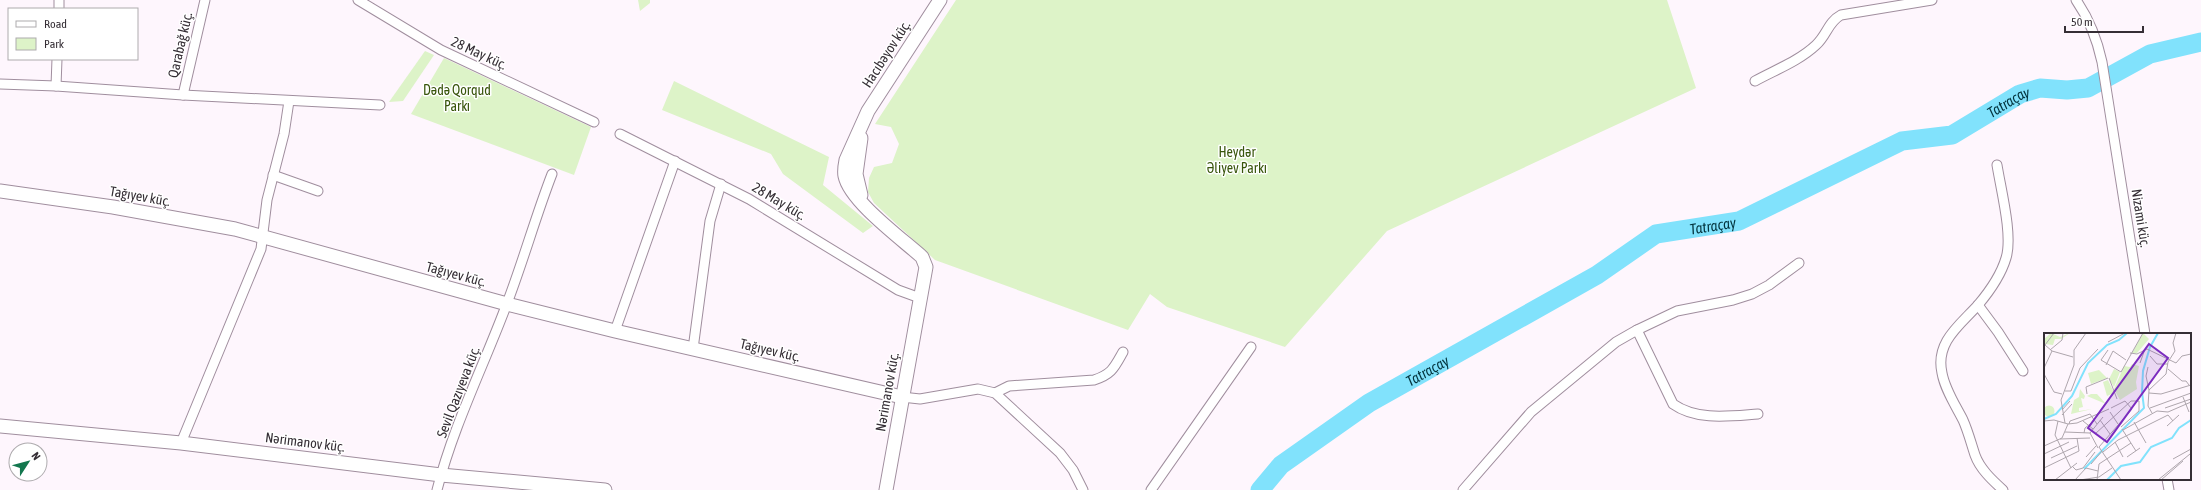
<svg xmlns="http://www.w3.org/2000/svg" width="2201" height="490" font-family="'Asap Condensed',sans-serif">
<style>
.green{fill:#ddf3c8}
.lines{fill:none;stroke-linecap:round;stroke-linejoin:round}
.river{stroke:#81e2fc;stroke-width:19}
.street-casing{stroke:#a08e9e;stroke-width:11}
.secondary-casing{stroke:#a08e9e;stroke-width:15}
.street{stroke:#fff;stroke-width:9}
.secondary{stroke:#fff;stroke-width:13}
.labels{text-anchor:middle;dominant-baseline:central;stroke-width:3;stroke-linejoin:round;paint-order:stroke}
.street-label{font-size:14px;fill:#352e35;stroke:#fff}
.park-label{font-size:14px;fill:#38550b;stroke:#fff}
.water-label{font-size:15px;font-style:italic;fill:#03343e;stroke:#fff}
.inset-river{fill:none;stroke:#81e2fc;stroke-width:2}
.inset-road{fill:none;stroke:#aea6ad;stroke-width:1}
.view{fill:#7b2cbf;fill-opacity:0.15;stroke:#7b2cbf;stroke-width:2}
.inset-edge{fill:none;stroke:#352e35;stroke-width:2}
</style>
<rect width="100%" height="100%" fill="#fef6fd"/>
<!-- green -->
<g class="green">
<polygon points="638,0 650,0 650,3 640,11"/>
<polygon points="956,0 1667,0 1696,88 1387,231 1285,347 1167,307 1150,294 1128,330 935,260 874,203 868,192 869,178 874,167 892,163 899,144 891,127 875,124"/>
<polygon points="425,51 434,55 403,101 389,102"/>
<polygon points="444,58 591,127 574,175 411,114"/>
<polygon points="674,81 829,157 823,185 873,226 863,233 783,174 771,154 662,110"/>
</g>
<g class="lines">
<!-- river -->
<path class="river" id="s1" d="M1260 490 1281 465 1369 403 1597 275 1656 234 1739 221 1902 141 1952 135 2020 94 2040 88 2067 90 2088 88 2150 54 2201 42"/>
<!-- street casing -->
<g class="street-casing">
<g id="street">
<polyline points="358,0 441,50 594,122"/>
<path d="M2076 0C2090 20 2097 39 2102 62L2145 334"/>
<polyline points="59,9 59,0"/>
<path d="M1755 81C1775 70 1799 61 1816 45 1827 35 1828 22 1841 15L1932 0"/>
<polyline points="0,84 56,86 183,95 380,105"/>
<polyline points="56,86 57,59"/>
<polyline points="183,95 205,0"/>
<polyline points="620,134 749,199 898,290 920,298"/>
<path d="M1997 165C2001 190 2013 236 2006 258 2001 275 1989 292 1978 305 1960 325 1935 342 1942 373 1945 390 1956 406 1963 420 1968 431 1971 443 1975 455 1980 469 1992 480 2003 490"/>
<polyline points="273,175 318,191"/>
<polyline points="1978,305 1998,332 2023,371"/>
<path d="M1637 330 1673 404C1697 421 1730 416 1758 414"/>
<polyline points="615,331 675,161"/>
<polyline points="693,349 710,221 721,184"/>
<path d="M995 393 1009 386 1094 380C1112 374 1114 368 1123 352"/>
<polyline points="902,397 920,399 978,389 995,393 1060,453 1073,470 1083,490"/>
<polyline points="181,443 261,249 267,200 284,134 289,101"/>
<polyline points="2167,479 2169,490"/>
<path d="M437 490C453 427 483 367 506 306 523 262 535 218 552 174"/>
<polyline points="1151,490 1251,347"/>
<polyline points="1463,490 1531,412 1616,342 1637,330 1677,311 1733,300 1752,294 1769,285 1799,263"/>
</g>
</g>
<!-- secondary casing -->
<g class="secondary-casing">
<g id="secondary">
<polyline points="861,138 856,174 861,195"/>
<polyline points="0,191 113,207 235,229 507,304 615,331 902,397"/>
<polyline points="0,426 181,443 441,475 605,490"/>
<path d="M886 490 926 267 922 257C902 239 850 201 845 176 844 171 845 165 846 160L868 111 940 0"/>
</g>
</g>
<!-- street -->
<use href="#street" class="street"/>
<!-- secondary -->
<use href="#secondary" class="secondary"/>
</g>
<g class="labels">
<!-- street labels -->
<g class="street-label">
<text transform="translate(180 45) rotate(-77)">Qarabağ küç.</text>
<text transform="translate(479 53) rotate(25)">28 May küç.</text>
<text transform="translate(886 54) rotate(-57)">Hacıbəyov küç.</text>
<text transform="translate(140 196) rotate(10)">Tağıyev küç.</text>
<text transform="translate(779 201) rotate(31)">28 May küç.</text>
<text transform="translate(2141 218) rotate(81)">Nizami küç.</text>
<text transform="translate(456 274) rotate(15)">Tağıyev küç.</text>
<text transform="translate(770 350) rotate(13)">Tağıyev küç.</text>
<text transform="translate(458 392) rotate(-69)">Sevil Qazıyeva küç.</text>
<text transform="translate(887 392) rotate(-80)">Nərimanov küç.</text>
<text transform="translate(305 442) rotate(7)">Nərimanov küç.</text>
</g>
<!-- park labels -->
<g class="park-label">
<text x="457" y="90">Dədə Qorqud<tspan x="457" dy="16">Parkı</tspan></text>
<text x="1237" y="152">Heydər<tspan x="1237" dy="16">Əliyev Parkı</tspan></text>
</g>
<!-- water labels -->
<g class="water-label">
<text stroke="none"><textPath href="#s1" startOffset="855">Tatraçay</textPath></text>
<text stroke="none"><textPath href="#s1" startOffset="531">Tatraçay</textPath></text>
<text stroke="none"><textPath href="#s1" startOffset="207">Tatraçay</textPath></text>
</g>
</g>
<!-- overview -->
<g transform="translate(2044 333)">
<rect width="147" height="147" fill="#fef6fd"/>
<path d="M7 0 16 4 26 0 17 6H11L9 12 0 11V6ZM99 0 105 6 93 20H88ZM88 31 95 33 92 49 93 56 76 67 70 56 80 33 86 34ZM70 36 76 39 70 54 65 46ZM55 37 63 45 47 51 44 40ZM64 47 70 60 63 63 59 49ZM36 56 41 63 40 66 37 65 39 74 35 75V78L48 76 27 81 30 67 35 64ZM47 61H53L62 71 43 63ZM-0.5 78a5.5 5.5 0 1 1 11 0a5.5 5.5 0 1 1-11 0Z" fill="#ddf3c8"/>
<path class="inset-river" d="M0 86 12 81 28 63 44 30 63 12 75 7 83 0M40 136 100 75 98 59 99 38 106 14 114 0M63 147 77 133 96 129 107 114 128 105 135 95 147 87"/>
<path class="inset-road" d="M10 0 1 12 8 18 29 24M64 9 81 0M6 17 18 7 19 0M64 17 57 27 77 39 99 0M86 20 93 21 103 16 132 30 138 23 147 21M106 23 113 31H124M96 30 101 16M62 32 69 18 82 27M104 34 102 43 105 57 104 73 108 80M0 35 8 18M124 36 138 48H142L145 52M0 41 10 59 18 61M65 45 73 66M105 57 122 41 124 29 131 18 129 10 132 0M21 58H27L36 35 54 16M105 60 117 61 147 52M43 61 42 54 64 45M139 64 145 79M67 75 81 68M106 75 147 60M121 75 147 66M18 77 26 68M66 79 74 91M18 82 28 71M56 87 66 101M0 88 10 87 24 91 18 105 0 113M14 88 11 102 27 135M39 88 49 96M90 89 102 110M21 90 17 67 30 32V17L42 0M24 91 33 90 65 76M25 91 26 88 46 81 53 91M123 93 135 82M78 96 92 118M79 97 113 78 124 79 147 69M21 99 46 100 54 115M40 100 41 95 50 88M46 100 59 84M51 101 87 68H95V78L77 94M16 106 46 105M71 109 79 124M55 114 88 76 81 68M55 114 77 147M59 119 74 107 124 82 129 88M0 121 25 109M42 124 52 113M83 124 96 115M7 125 33 113M129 126 147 116M47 131 58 118M29 134 32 137 39 135 51 119M0 135 35 118 33 105M11 147 33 130M31 147 42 135 54 138M36 147 55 144 68 135M53 147 55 131 87 110M114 147 146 121M117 147 139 128"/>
<path class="view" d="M105 11 124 25 63 109 44 95Z"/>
<rect width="147" height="147" class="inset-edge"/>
</g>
<!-- legend -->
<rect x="8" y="8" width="130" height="52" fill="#ffffff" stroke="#aeabae"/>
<rect x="16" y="21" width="20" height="6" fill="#ffffff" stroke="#aeabae"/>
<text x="44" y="28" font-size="12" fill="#352e35">Road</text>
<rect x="16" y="38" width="20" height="12" fill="#ddf3c8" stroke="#aeabae"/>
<text x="44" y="48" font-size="12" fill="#352e35">Park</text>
<!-- north arrow -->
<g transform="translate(28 462) rotate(54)"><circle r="19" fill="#ffffff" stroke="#aeabae"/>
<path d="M0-3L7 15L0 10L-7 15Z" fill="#13774e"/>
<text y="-6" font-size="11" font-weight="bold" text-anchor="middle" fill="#352e35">N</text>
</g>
<!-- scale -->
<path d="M2065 26v6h78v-6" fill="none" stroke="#352e35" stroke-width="2"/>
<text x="2071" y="26" font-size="12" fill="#352e35" stroke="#ffffff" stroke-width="3" paint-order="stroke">50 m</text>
</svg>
